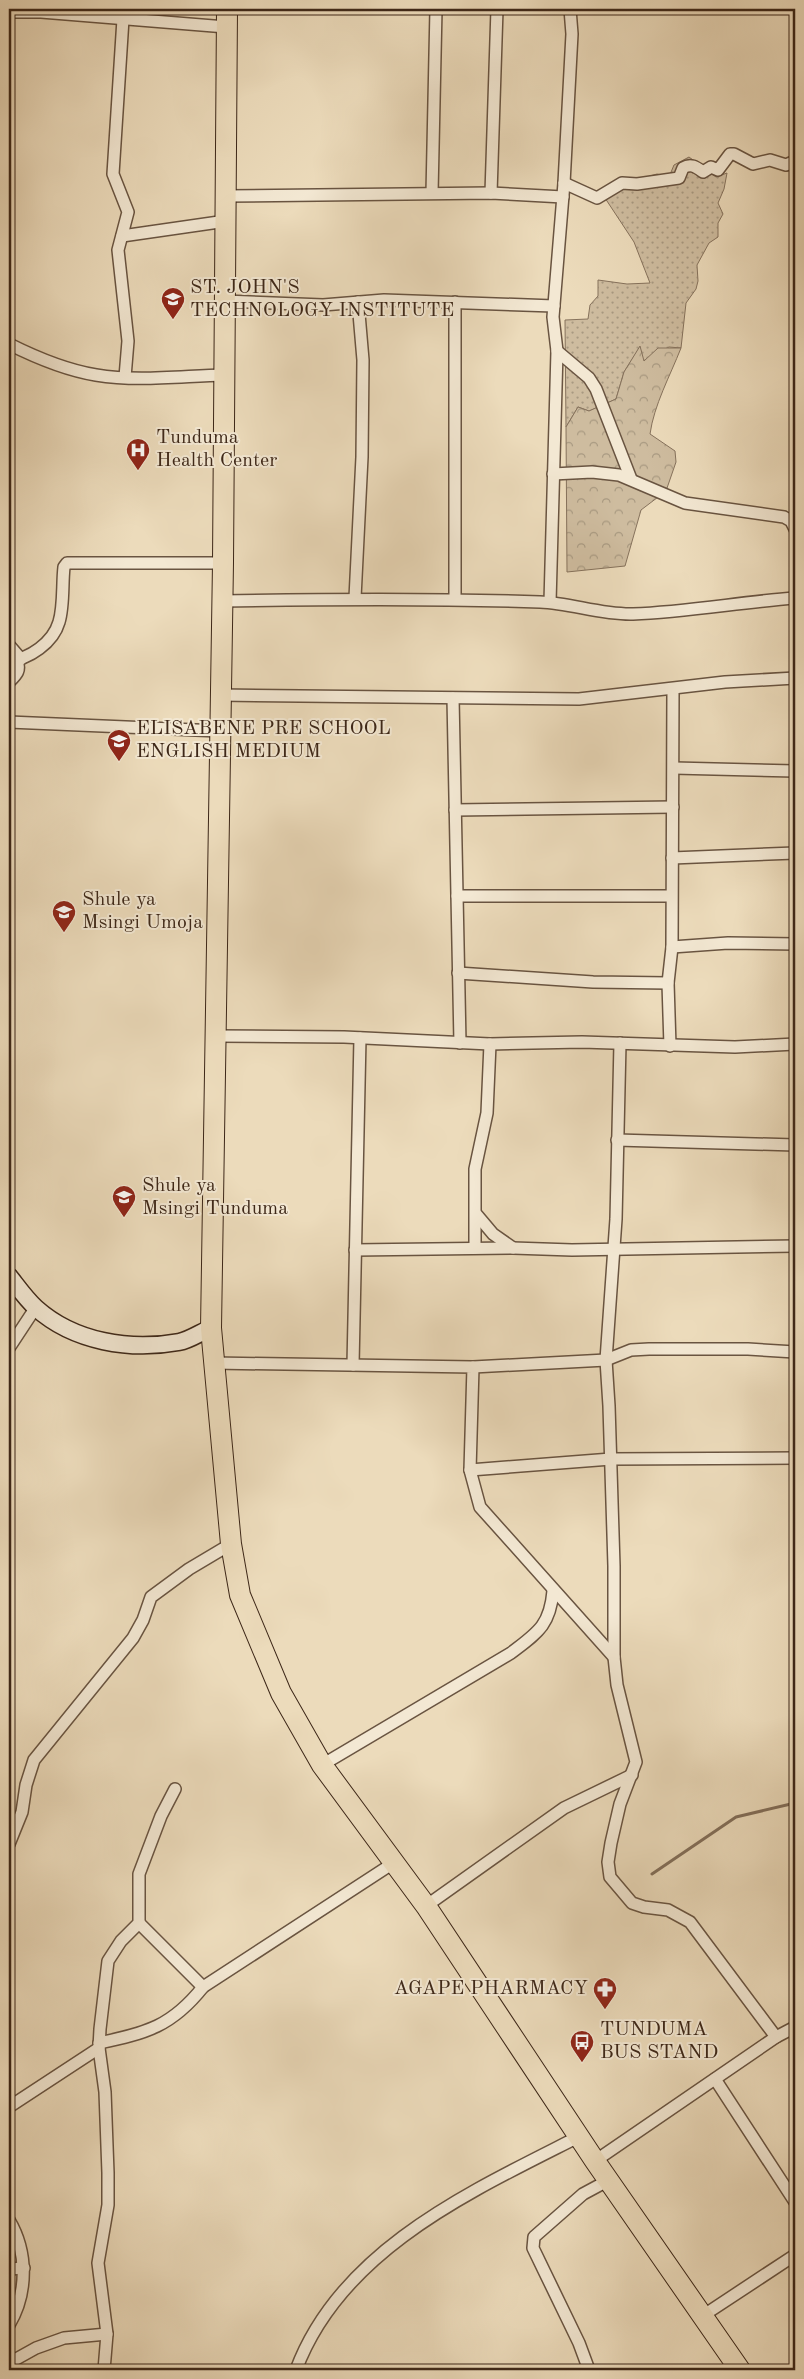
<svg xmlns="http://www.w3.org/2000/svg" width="804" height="2379" font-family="'Old Standard TT',serif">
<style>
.green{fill:url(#green-dots);stroke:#86725c}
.forest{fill:url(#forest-crowns);stroke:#86725c}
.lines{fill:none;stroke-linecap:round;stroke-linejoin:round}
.stream{stroke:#826e59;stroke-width:3}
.street-casing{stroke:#695441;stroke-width:14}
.secondary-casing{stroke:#3d2718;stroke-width:19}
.highway-casing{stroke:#3d2718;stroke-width:22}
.street{stroke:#f3e8d3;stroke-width:11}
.secondary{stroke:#f3e8d3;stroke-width:16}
.highway{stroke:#ecdbbb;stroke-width:20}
.labels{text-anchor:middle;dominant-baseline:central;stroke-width:4;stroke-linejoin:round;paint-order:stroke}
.poi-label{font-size:20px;fill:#3d2718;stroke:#f3e8d3;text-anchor:start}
</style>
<defs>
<pattern id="green-dots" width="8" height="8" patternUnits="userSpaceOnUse" patternTransform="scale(1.25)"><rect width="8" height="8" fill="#cebc9f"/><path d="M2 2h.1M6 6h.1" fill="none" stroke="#a89981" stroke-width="1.8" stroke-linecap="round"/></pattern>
<pattern id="forest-crowns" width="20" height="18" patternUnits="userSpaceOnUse" patternTransform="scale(1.25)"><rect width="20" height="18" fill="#cebc9f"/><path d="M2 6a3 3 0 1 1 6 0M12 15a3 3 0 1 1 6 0" fill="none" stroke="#a89981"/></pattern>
</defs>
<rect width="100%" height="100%" fill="#ecdbbb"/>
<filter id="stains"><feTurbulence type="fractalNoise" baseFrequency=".004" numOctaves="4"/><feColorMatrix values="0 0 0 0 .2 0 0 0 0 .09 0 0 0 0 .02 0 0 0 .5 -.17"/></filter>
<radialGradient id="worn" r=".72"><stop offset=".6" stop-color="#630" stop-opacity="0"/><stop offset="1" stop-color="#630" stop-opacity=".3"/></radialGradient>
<!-- green -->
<polygon class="green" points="689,157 716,177 727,173 724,189 718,203 723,214 718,223 718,237 709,243 697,265 698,281 696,289 686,303 681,348 669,347 643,361 640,347 624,372 616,399 589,411 578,407 566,427 565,320 588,319 590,305 598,296 598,280 627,284 650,283 634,242 605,198 643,178 657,174 669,177 674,165"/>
<!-- forest -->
<path class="forest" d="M640 346 644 361 658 348H681C670 376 654 405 650 434L675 451 676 462 666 491 641 510 625 566 567 572 566 427 578 407 589 411 616 399 624 372Z"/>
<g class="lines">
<!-- stream -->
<polyline class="stream" points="652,1874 736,1817 795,1803"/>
<!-- street casing -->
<g class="street-casing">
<g id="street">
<polyline points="9,12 41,12 226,27"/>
<polyline points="123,19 113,174 128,212 118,250 128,341 125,377"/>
<path d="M564 183 597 198 622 183 637 184 679 178 683 168C691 163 696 167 703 172L711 167 718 170 730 154H734L753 164 770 160 786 165 795 161"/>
<polyline points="432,193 436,9"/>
<polyline points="491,193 497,9"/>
<polyline points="226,196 491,193 563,197"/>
<polyline points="122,236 226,221"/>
<polyline points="225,301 323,305 384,300 554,306"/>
<polyline points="455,302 455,599"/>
<path d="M9 344C37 358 65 370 96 375 137 382 182 376 224 375"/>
<polyline points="557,351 589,378 596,389 631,479"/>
<polyline points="553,474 592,472 619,475 685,503 784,517 791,521 795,529"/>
<polyline points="355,598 362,457 363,360 358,302"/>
<path d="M222 601C328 599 434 598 540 602 571 603 601 615 633 614 687 612 741 602 795 598"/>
<polyline points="550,602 557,351 553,317 564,183 572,34 570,9"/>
<polyline points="9,645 21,659"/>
<path d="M9 661C29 659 53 643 59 622 64 606 62 584 64 567L67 563H223"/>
<path d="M9 682C16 675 21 671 17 661"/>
<polyline points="220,695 579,699 725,682 795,678"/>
<polyline points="453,698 460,1043"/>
<polyline points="9,722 219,731"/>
<polyline points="674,768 795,771"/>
<polyline points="455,810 673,807"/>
<polyline points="672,858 795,853"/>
<polyline points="457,896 670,896"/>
<polyline points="672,947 728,943 795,944"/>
<polyline points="458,973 593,982 668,983"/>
<polyline points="217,1036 344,1037 490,1044 582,1042 735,1047 795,1044"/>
<polyline points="620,1043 616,1219 606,1360 609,1406 614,1566 614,1657 617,1685 636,1762 620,1804 611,1843 608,1862 610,1877 632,1903 644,1907 668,1910 690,1922 776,2037"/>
<polyline points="670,1046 668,983 672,947 673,689"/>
<polyline points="617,1140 795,1145"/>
<polyline points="477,1215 493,1234 513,1248"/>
<polyline points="475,1248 475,1169 487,1113 490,1044"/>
<polyline points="355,1250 513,1248 572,1250 795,1246"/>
<polyline points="9,1348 36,1307"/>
<polyline points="214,1363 473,1367 470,1470 480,1507 614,1657"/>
<polyline points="353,1365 360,1038"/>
<polyline points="473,1367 606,1360 631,1350 649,1349 748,1349 795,1352"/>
<polyline points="470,1470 611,1459 795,1458"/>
<path d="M322 1765 511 1653C537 1633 550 1626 553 1591"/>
<polyline points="9,1844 22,1812 26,1785 34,1760 133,1638 143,1620 151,1597 189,1569 231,1544"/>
<polyline points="426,1906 564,1808 632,1775"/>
<polyline points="139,1923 203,1987"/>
<path d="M99 2043C147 2033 172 2026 203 1987L395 1862"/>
<polyline points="715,2079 795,2202"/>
<polyline points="9,2107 99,2048"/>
<polyline points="595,2161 776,2037 795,2027"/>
<path d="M9 2220C28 2252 28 2293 9 2325"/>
<polyline points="9,2269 24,2268"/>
<polyline points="704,2315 795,2255"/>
<polyline points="9,2363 36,2348 64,2338 107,2334"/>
<polyline points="104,2370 107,2334 98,2263 108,2205 108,2173 105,2092 99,2048 100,2029 108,1961 121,1941 139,1923 139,1874 161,1816 175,1789"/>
<path d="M296 2370C341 2249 472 2191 580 2136"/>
<polyline points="589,2370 579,2343 533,2248 534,2237 583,2194 609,2180"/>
</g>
</g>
<!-- secondary casing -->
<g class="secondary-casing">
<path id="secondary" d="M9 1276C17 1286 26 1299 36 1308 74 1342 130 1351 179 1342 190 1340 201 1332 211 1328"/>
</g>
<!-- highway casing -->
<g class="highway-casing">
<polyline id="highway" points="227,9 223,563 211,1328 231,1544 240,1595 281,1693 322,1765 426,1906 595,2161 740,2370"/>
</g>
<!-- street -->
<use href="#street" class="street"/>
<!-- secondary -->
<use href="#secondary" class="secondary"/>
<!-- highway -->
<use href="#highway" class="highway"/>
</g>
<!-- icons -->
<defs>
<g id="university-pin" transform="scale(1.25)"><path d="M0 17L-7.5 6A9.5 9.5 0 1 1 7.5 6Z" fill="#8f2418" stroke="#f3e8d3"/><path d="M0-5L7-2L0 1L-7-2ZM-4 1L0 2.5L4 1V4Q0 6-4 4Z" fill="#fff"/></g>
<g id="hospital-pin" transform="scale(1.25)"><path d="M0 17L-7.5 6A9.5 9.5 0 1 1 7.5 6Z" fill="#8f2418" stroke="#f3e8d3"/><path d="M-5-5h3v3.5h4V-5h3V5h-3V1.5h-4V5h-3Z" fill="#fff"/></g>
<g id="school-pin" transform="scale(1.25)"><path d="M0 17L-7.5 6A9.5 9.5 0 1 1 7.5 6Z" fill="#8f2418" stroke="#f3e8d3"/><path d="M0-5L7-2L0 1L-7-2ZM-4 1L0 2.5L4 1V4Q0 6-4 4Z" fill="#fff"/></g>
<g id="pharmacy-pin" transform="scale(1.25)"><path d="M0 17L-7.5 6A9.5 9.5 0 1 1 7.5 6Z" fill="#8f2418" stroke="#f3e8d3"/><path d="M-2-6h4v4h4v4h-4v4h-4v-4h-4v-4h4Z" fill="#fff"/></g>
<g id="bus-pin" transform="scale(1.25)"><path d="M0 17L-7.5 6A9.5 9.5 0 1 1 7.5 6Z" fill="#8f2418" stroke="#f3e8d3"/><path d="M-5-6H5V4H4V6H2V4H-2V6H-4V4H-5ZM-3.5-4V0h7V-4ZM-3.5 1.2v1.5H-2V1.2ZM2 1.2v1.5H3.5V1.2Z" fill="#fff"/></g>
</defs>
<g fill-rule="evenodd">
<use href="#university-pin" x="173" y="299"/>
<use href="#hospital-pin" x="138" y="450"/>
<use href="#school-pin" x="119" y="741"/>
<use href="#school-pin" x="64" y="912"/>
<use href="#school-pin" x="124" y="1197"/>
<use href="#pharmacy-pin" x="605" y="1989"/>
<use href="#bus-pin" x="582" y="2042"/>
</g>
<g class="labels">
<!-- poi labels -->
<g class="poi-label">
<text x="190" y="288">ST. JOHN'S<tspan x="190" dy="23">TECHNOLOGY INSTITUTE</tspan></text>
<text x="156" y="438">Tunduma<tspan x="156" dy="23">Health Center</tspan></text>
<text x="136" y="729">ELISABENE PRE SCHOOL<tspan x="136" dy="23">ENGLISH MEDIUM</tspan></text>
<text x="82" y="900">Shule ya<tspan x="82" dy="23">Msingi Umoja</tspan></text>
<text x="142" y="1186">Shule ya<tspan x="142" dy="23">Msingi Tunduma</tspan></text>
<text x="588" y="1989" text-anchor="end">AGAPE PHARMACY</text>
<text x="600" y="2030">TUNDUMA<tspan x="600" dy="23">BUS STAND</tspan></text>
</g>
</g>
<!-- margin -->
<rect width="804" height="2379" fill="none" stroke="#ecdbbb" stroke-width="30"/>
<rect x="10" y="10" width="784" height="2359" fill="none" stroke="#3d2718" stroke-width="2.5"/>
<rect x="15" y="15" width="774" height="2349" fill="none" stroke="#3d2718"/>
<rect width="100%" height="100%" filter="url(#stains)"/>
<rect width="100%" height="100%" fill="url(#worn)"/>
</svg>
